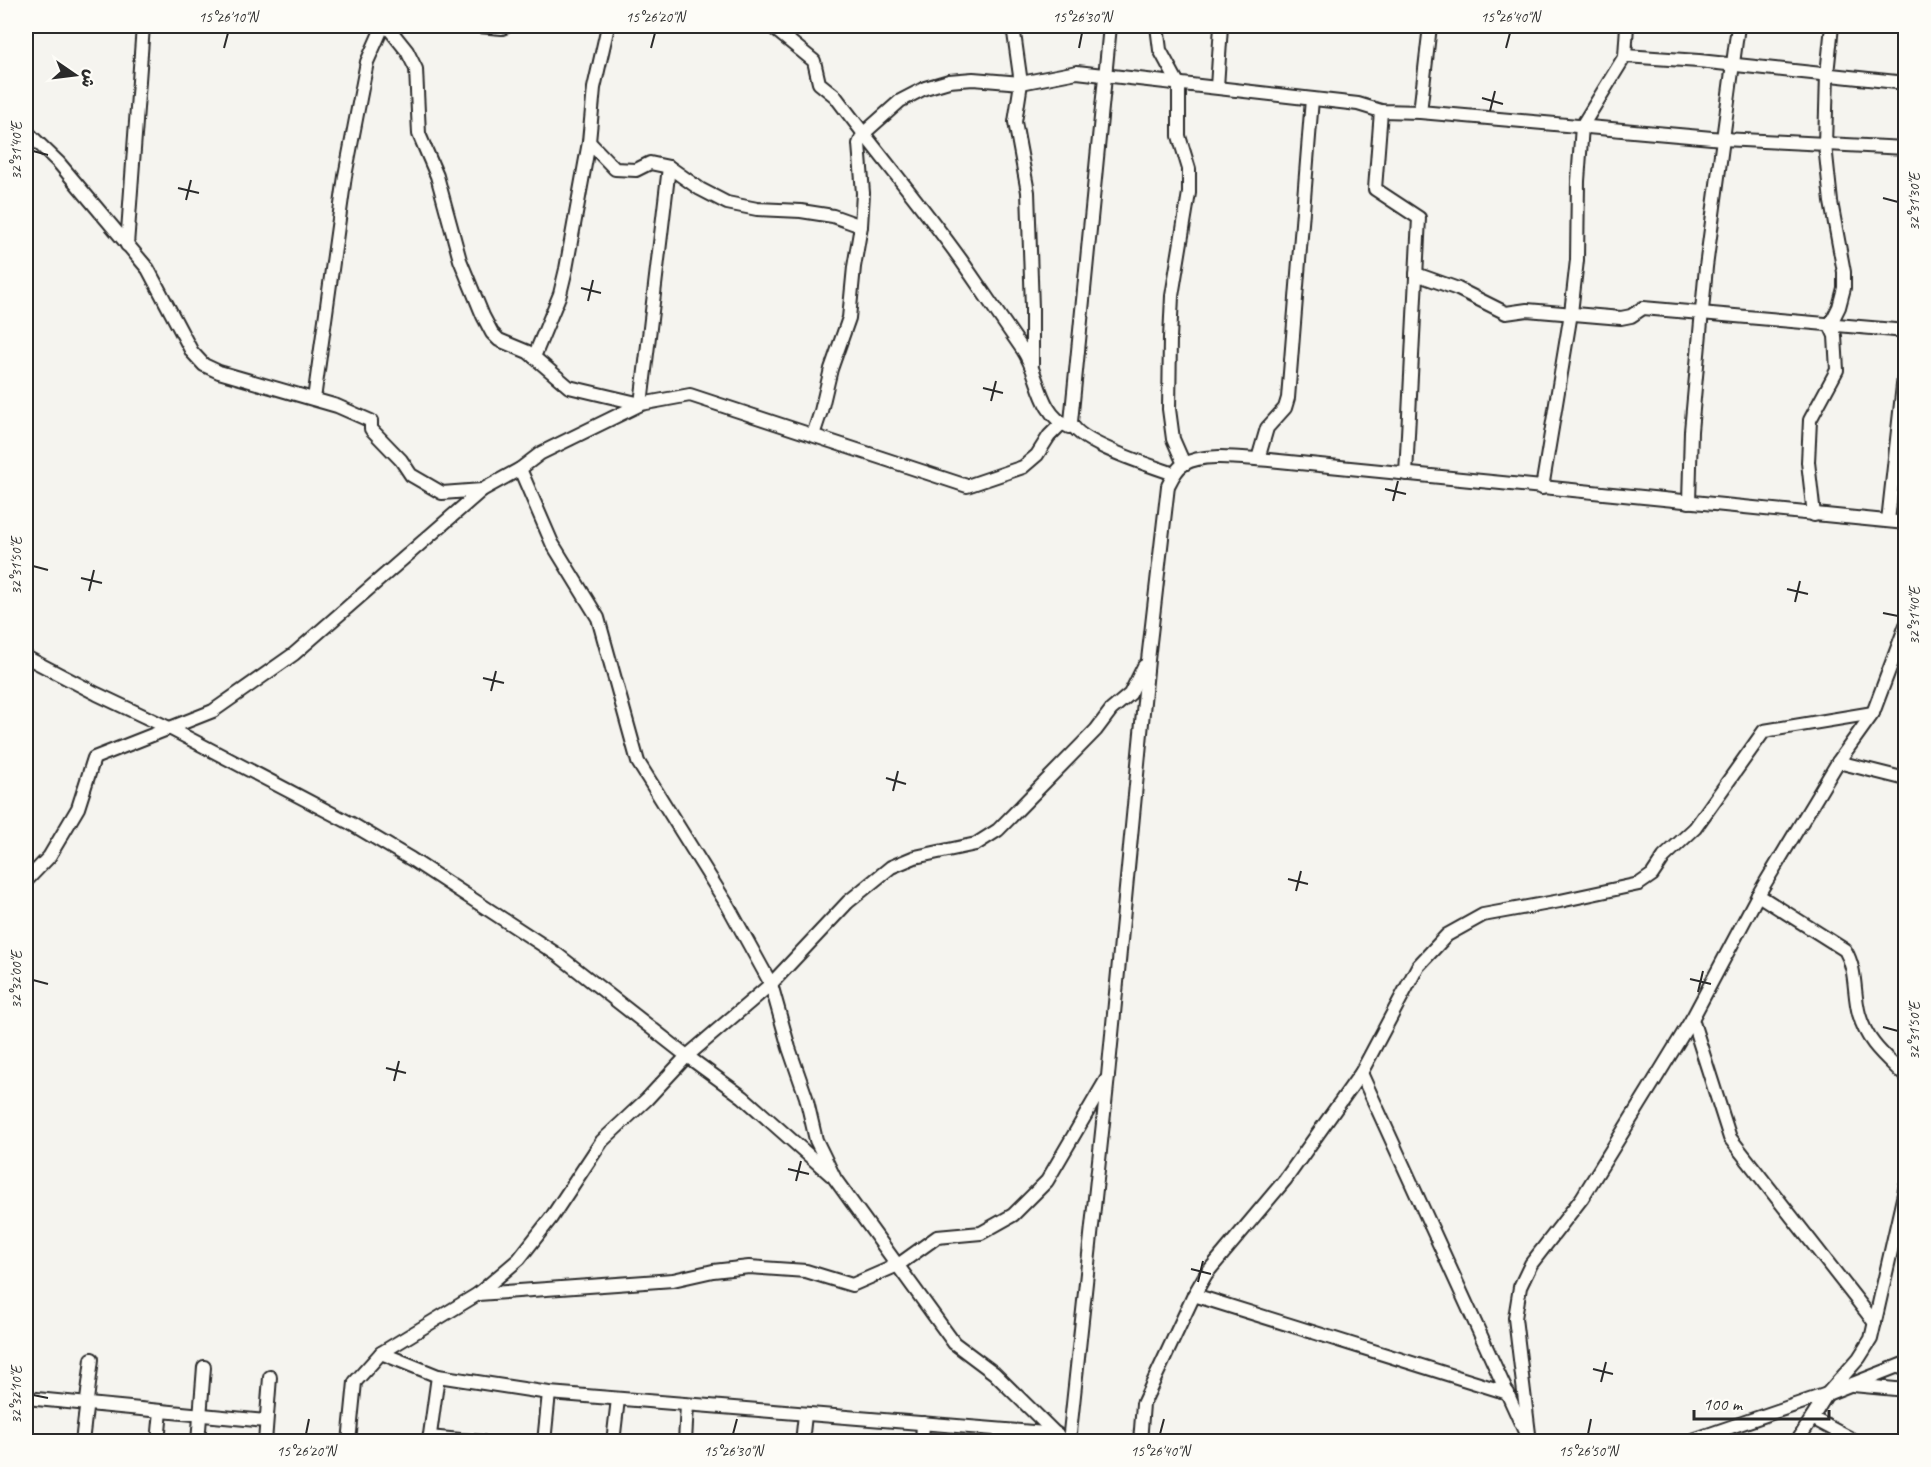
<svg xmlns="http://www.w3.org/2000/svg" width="1931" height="1467" font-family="Caveat,'Playpen Sans Arabic',sans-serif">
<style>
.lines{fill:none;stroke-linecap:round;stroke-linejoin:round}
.minor-casing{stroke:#2b2b2b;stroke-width:16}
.minor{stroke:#fdfcf7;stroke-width:12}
.ticks{fill:none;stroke:#2b2b2b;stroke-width:2}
.neatline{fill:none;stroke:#2b2b2b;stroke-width:2}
.ticks-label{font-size:15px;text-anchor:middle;fill:#2b2b2b}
</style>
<rect width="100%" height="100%" fill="#f5f4ef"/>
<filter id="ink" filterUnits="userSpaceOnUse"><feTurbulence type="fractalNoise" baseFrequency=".0167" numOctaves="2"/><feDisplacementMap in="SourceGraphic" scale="12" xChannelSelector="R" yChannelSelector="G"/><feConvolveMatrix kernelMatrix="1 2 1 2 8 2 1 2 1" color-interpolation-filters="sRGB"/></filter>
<g filter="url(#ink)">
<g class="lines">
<!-- minor casing -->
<g class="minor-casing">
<g id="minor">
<polyline points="387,26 407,51 416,69 419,134 437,176 460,260 483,316 492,333 499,340 528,352 569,387 641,404 690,395 967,486 1023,467 1037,455 1049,436 1061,424"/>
<polyline points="478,26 502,28 507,26"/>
<path d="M771 26 814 61 819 83 835 96C876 151 921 204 961 260 982 290 1002 320 1023 350 1040 375 1038 413 1069 427"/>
<polyline points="1013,26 1021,83 1015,122 1028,192 1032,308 1032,364"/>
<path d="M1110 26 1071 422C1077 443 1152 466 1174 474"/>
<polyline points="1157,26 1160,50 1179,85 1179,136 1189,169 1189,193 1172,296 1170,338 1169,409 1173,439 1184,464"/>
<polyline points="1625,56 1699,61 1906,83"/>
<polyline points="1217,87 1221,26"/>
<polyline points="1381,111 1375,189 1419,218 1406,474"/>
<polyline points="1420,112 1430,26"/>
<polyline points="26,131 59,163 148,269 192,352 204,365 219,372 337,406 371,421 371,429 401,460 411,475 442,493 482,490 520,469 541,453 641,404 669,167"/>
<polyline points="589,142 615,169 636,170 650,163 669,167 700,189 727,203 757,209 801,211 833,216 861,226"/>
<polyline points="127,245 143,26"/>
<polyline points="1416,274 1458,289 1506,313 1527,310 1621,318 1631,316 1643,308 1906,331"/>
<polyline points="534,357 560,294 566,269 589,142 594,88 608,26"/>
<polyline points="314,399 345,176 367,62 383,26"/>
<polyline points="813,435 821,411 831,369 849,318 854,267 861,226 863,193 859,144 863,134 900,101 925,88 949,81 973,79 1021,83 1077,72 1358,104 1381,111 1420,112 1723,139 1906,148"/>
<polyline points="1258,459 1267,428 1285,408 1288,398 1312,99"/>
<polyline points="520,469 552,543 598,618 638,762 728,906 771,984 789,1048 806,1097 816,1140 835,1179 954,1343 994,1373 1064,1442"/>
<polyline points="1542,488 1571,313 1577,260 1578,181 1582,126 1625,56 1627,26"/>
<polyline points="1689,502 1691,431 1706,267 1738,26"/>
<polyline points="1814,515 1808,462 1810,420 1837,370 1835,336 1830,325 1839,307 1844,288 1844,272 1831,202 1825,145 1827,74 1832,26"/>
<polyline points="1888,521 1906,358"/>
<polyline points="26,657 97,694 171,729 350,823 411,859 558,955 687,1056 743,1097 831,1175"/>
<polyline points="1838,762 1906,779"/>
<polyline points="26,881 49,857 78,808 94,758 213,711 294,654 482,490"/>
<path d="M1758 895 1845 950C1857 970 1853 992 1859 1014 1867 1043 1885 1056 1906 1077"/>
<polyline points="1692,1019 1730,1138 1875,1323"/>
<polyline points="1361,1073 1525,1432"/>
<polyline points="478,1294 673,1280 713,1271 749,1267 806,1271 852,1285 898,1265 937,1237 981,1233 1013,1215 1047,1181 1106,1080"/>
<polyline points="1194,1295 1508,1393"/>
<polyline points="381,1353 438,1376 549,1393 1057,1434"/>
<polyline points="1853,1385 1906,1390"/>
<polyline points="26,1398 266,1421"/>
<polyline points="1812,1418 1857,1442"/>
<polyline points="429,1437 482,1442"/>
<polyline points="82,1442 92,1359"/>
<polyline points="158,1442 161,1411"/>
<polyline points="198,1442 204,1367"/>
<polyline points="265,1442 270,1377"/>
<polyline points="349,1442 355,1382 381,1353 478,1294 519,1259 551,1218 602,1141 647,1099 687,1056 771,984 848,902 891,867 915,857 976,844 998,830 1096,730 1111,710 1130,694 1144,666"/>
<polyline points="429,1442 438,1376"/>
<polyline points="544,1442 549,1393"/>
<polyline points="613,1442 618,1399"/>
<polyline points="685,1442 687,1405"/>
<polyline points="802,1442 805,1415"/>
<polyline points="922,1442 923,1423"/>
<path d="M1069 1442 1108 1076 1148 660 1168 486C1172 478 1176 469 1184 464 1204 452 1246 459 1269 460L1906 523"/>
<polyline points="1140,1442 1143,1404 1194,1295 1206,1274 1285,1180 1361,1073 1418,966 1447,935 1483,915 1560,901 1639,884 1652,875 1664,857 1695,828 1764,731 1873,713"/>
<polyline points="1530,1442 1515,1318 1520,1287 1531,1264 1582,1198 1648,1091 1692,1019 1758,895 1838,762 1873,713 1906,625"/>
<polyline points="1687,1442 1827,1394 1906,1363"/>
<polyline points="1797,1442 1827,1394 1859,1358 1871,1339 1906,1185"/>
</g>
</g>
<!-- minor -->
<use href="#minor" class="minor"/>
</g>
</g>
<!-- ticks -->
<path class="ticks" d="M224 48 228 33M651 48 655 33M1079 48 1082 33M1506 48 1510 33M1482 98 1503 104M1490 111 1495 91M33 151 48 155M178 188 199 193M1883 198 1898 202M186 200 191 180M581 288 601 293M588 301 593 280M983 388 1003 393M991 401 996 381M1385 489 1406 494M1393 501 1398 481M33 566 48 570M81 578 102 583M1787 589 1808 594M89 591 94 570M1795 602 1800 581M1883 613 1898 616M483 678 504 683M491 691 496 671M886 778 906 784M893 791 898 771M1288 879 1308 884M1296 891 1301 871M1690 979 1711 984M33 980 48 984M1698 992 1703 971M1883 1027 1898 1031M386 1068 406 1073M394 1081 399 1061M788 1169 809 1174M796 1181 801 1161M1191 1269 1211 1274M1198 1282 1203 1261M1593 1369 1613 1374M1601 1382 1606 1362M33 1395 48 1398M306 1434 309 1419M733 1434 737 1419M1160 1434 1164 1419M1588 1434 1591 1419"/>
<!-- margin -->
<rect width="1931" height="1467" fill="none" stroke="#fdfcf7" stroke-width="66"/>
<!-- north arrow -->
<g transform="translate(75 75) rotate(104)" stroke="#fdfcf7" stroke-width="4.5" paint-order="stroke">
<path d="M0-4.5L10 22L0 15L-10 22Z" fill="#2b2b2b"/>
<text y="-9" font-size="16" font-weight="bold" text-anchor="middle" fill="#2b2b2b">ش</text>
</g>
<!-- scale -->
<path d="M1694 1410v9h135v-9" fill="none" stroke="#2b2b2b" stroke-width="3"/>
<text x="1703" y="1410" font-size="18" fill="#2b2b2b" stroke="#fdfcf7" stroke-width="4.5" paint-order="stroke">100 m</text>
<rect x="33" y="33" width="1865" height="1401" class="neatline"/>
<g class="ticks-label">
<text x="228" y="22">15°26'10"N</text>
<text x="655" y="22">15°26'20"N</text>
<text x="1082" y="22">15°26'30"N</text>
<text x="1510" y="22">15°26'40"N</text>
<text transform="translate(16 151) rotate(-90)" y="5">32°31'40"E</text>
<text transform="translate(1914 202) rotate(-90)" y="5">32°31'30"E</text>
<text transform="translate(16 566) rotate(-90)" y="5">32°31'50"E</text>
<text transform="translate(1914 616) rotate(-90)" y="5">32°31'40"E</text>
<text transform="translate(16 980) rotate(-90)" y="5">32°32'00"E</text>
<text transform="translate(1914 1031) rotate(-90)" y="5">32°31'50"E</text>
<text transform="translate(16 1395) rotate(-90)" y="5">32°32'10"E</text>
<text x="306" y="1456">15°26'20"N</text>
<text x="733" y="1456">15°26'30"N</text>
<text x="1160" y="1456">15°26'40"N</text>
<text x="1588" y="1456">15°26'50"N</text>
</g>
</svg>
